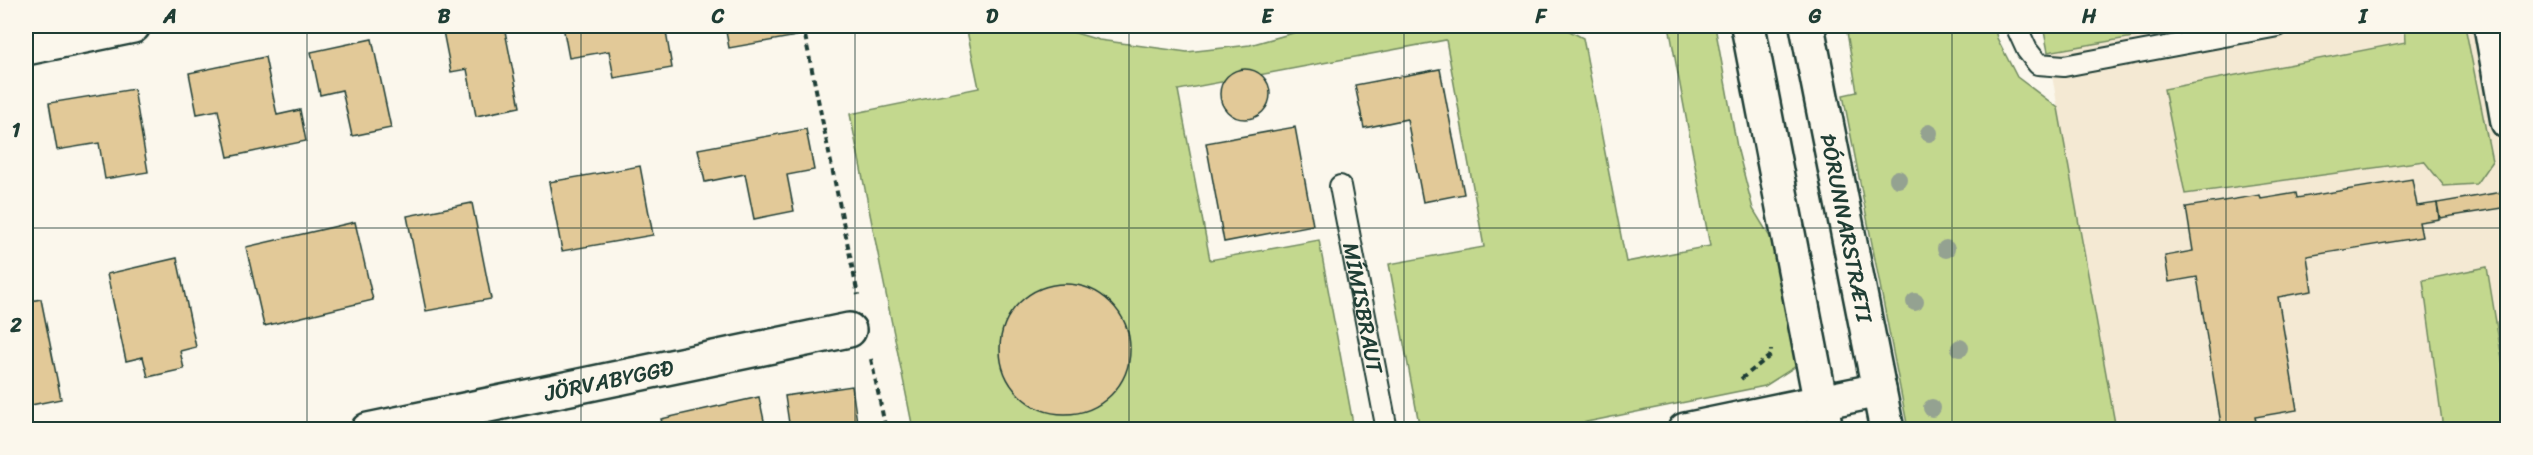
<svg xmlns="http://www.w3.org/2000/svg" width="2533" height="455" font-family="Sriracha,sans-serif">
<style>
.built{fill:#f4e9d3}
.green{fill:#c3d88e;stroke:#718a61;stroke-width:1.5}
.building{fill:#e2c998;stroke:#1f3d34;stroke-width:1.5}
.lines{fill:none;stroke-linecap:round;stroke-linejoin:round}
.service-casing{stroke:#1f3d34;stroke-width:24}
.minor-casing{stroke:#1f3d34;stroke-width:38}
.tertiary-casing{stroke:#1f3d34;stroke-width:38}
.path{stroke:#1f3d34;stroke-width:4;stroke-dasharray:6 4.5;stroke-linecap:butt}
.service{stroke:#fbf7ec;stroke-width:20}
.minor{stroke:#fbf7ec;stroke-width:33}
.tertiary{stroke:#fbf7ec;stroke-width:33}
.tree{fill:#94a291}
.grid{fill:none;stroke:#1f3d34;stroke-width:1.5;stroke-opacity:0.55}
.labels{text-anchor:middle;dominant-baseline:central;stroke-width:4.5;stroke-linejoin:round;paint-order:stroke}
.street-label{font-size:22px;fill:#1f3d34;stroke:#fbf7ec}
.neatline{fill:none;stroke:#1f3d34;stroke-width:2}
.grid-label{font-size:20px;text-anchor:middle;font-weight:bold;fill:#1f3d34}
</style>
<rect width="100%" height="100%" fill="#fbf7ec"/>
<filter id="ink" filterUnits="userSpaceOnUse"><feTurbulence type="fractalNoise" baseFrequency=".0167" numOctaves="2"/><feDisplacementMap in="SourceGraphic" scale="12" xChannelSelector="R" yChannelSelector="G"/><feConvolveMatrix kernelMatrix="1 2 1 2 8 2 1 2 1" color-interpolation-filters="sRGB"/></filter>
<g filter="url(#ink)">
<!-- built -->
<polygon class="built" points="2043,26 2507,26 2507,389 2486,267 2423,280 2443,429 2116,429"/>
<!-- green -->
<g class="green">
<polygon points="966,26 1052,26 1099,40 1187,52 1250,45 1318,26 1560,26 1583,38 1626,262 1710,246 1669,26 1715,26 1737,147 1753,209 1778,250 1798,365 1765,386 1552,429 1420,429 1389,264 1484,247 1446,40 1178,90 1210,260 1319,240 1354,429 913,429 850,114 979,88"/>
<polygon points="1846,26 1994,26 1997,38 2017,77 2058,108 2116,429 1908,429 1843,95 1857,92"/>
<polygon points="2043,26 2196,26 2048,52"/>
<polygon points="2405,26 2465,26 2492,161 2476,184 2444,186 2424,161 2185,194 2164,89 2406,42"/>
<polygon points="2487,267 2507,390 2507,429 2443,429 2423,280"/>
</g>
<!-- building -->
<g class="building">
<polygon points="442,26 504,26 520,107 476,116 467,69 451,72"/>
<polygon points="563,26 665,26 672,68 614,78 609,51 569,58"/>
<polygon points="725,26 796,26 797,36 729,48"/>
<polygon points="372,39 391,128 352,136 342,90 320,95 311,52"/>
<polygon points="265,57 277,115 300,110 306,141 228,157 218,110 197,114 189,73"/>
<circle cx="1245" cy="94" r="25"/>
<polygon points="1440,69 1464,194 1423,202 1407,119 1364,128 1355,85"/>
<polygon points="134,89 148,172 105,179 99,143 57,150 49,103"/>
<polygon points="1295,127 1313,225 1224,242 1206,143"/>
<polygon points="806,129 814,170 787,175 794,211 754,219 745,174 705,182 698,149"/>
<polygon points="640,166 653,235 562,251 549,182"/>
<polygon points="2412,179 2417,206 2437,203 2439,219 2419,222 2422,237 2307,256 2312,291 2278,297 2297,410 2255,417 2258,430 2222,430 2197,277 2169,282 2165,256 2193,251 2186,207 2260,195 2261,199 2296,193 2297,198"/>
<polygon points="2508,191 2508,207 2440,218 2437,203"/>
<polygon points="472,203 491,299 426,311 407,216"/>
<polygon points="355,222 373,300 264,326 246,247"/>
<polygon points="177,258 196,347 180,351 184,369 148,377 143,357 126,361 107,274"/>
<circle cx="1065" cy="349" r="65"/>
<polygon points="41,299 61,399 26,406 26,302"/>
<polygon points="852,386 858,430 790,430 785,396"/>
<polygon points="759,397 766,430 664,430 661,419"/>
</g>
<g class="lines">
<!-- service casing -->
<g class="service-casing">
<g id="service">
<polyline points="2016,26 2027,50 2038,64 2064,66 2278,26"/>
<path id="s1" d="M1340 186 1387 430"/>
</g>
</g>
<!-- minor casing -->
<g class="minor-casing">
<g id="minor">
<polyline points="2491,26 2508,122"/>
<polyline points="26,48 133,26"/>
<path id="s2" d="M368 430 849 330"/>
<polyline points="1685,430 1879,390"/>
</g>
</g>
<!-- tertiary casing -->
<g class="tertiary-casing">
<g id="tertiary">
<polyline points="1748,26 1826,430"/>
<path id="s3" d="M1807 26 1887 430"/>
</g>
</g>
<!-- path -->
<g class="path">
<polyline points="803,26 858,295"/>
<polyline points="871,359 886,430"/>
<polyline points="1741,379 1771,355 1771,350"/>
</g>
<!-- service -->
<use href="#service" class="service"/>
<!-- minor -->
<use href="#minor" class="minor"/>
<!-- tertiary -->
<use href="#tertiary" class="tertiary"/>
</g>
<!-- trees -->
<g class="tree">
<circle cx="1929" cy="133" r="9"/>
<circle cx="1898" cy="179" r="9"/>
<circle cx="1946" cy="249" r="9"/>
<circle cx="1915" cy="302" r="9"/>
<circle cx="1960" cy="348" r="9"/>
<circle cx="1932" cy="408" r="9"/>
</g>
</g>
<!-- grid -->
<path class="grid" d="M307 26V430M581 26V430M855 26V430M1129 26V430M1404 26V430M1678 26V430M1952 26V430M2226 26V430M26 228H2508"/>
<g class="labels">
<!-- street labels -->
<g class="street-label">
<text stroke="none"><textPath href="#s3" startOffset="206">ÞÓRUNNARSTRÆTI</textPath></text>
<text stroke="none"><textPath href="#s1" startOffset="124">MÍMISBRAUT</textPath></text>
<text stroke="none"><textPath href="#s2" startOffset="246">JÖRVABYGGÐ</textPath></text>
</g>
</g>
<!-- margin -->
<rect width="2533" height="455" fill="none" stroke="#fbf7ec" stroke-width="66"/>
<rect x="33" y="33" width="2467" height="389" class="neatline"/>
<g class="grid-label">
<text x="170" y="23">A</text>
<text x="444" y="23">B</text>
<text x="718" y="23">C</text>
<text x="992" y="23">D</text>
<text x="1267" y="23">E</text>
<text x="1541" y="23">F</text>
<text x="1815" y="23">G</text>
<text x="2089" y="23">H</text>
<text x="2363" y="23">I</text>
<text x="16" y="137">1</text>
<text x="16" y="332">2</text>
</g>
</svg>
